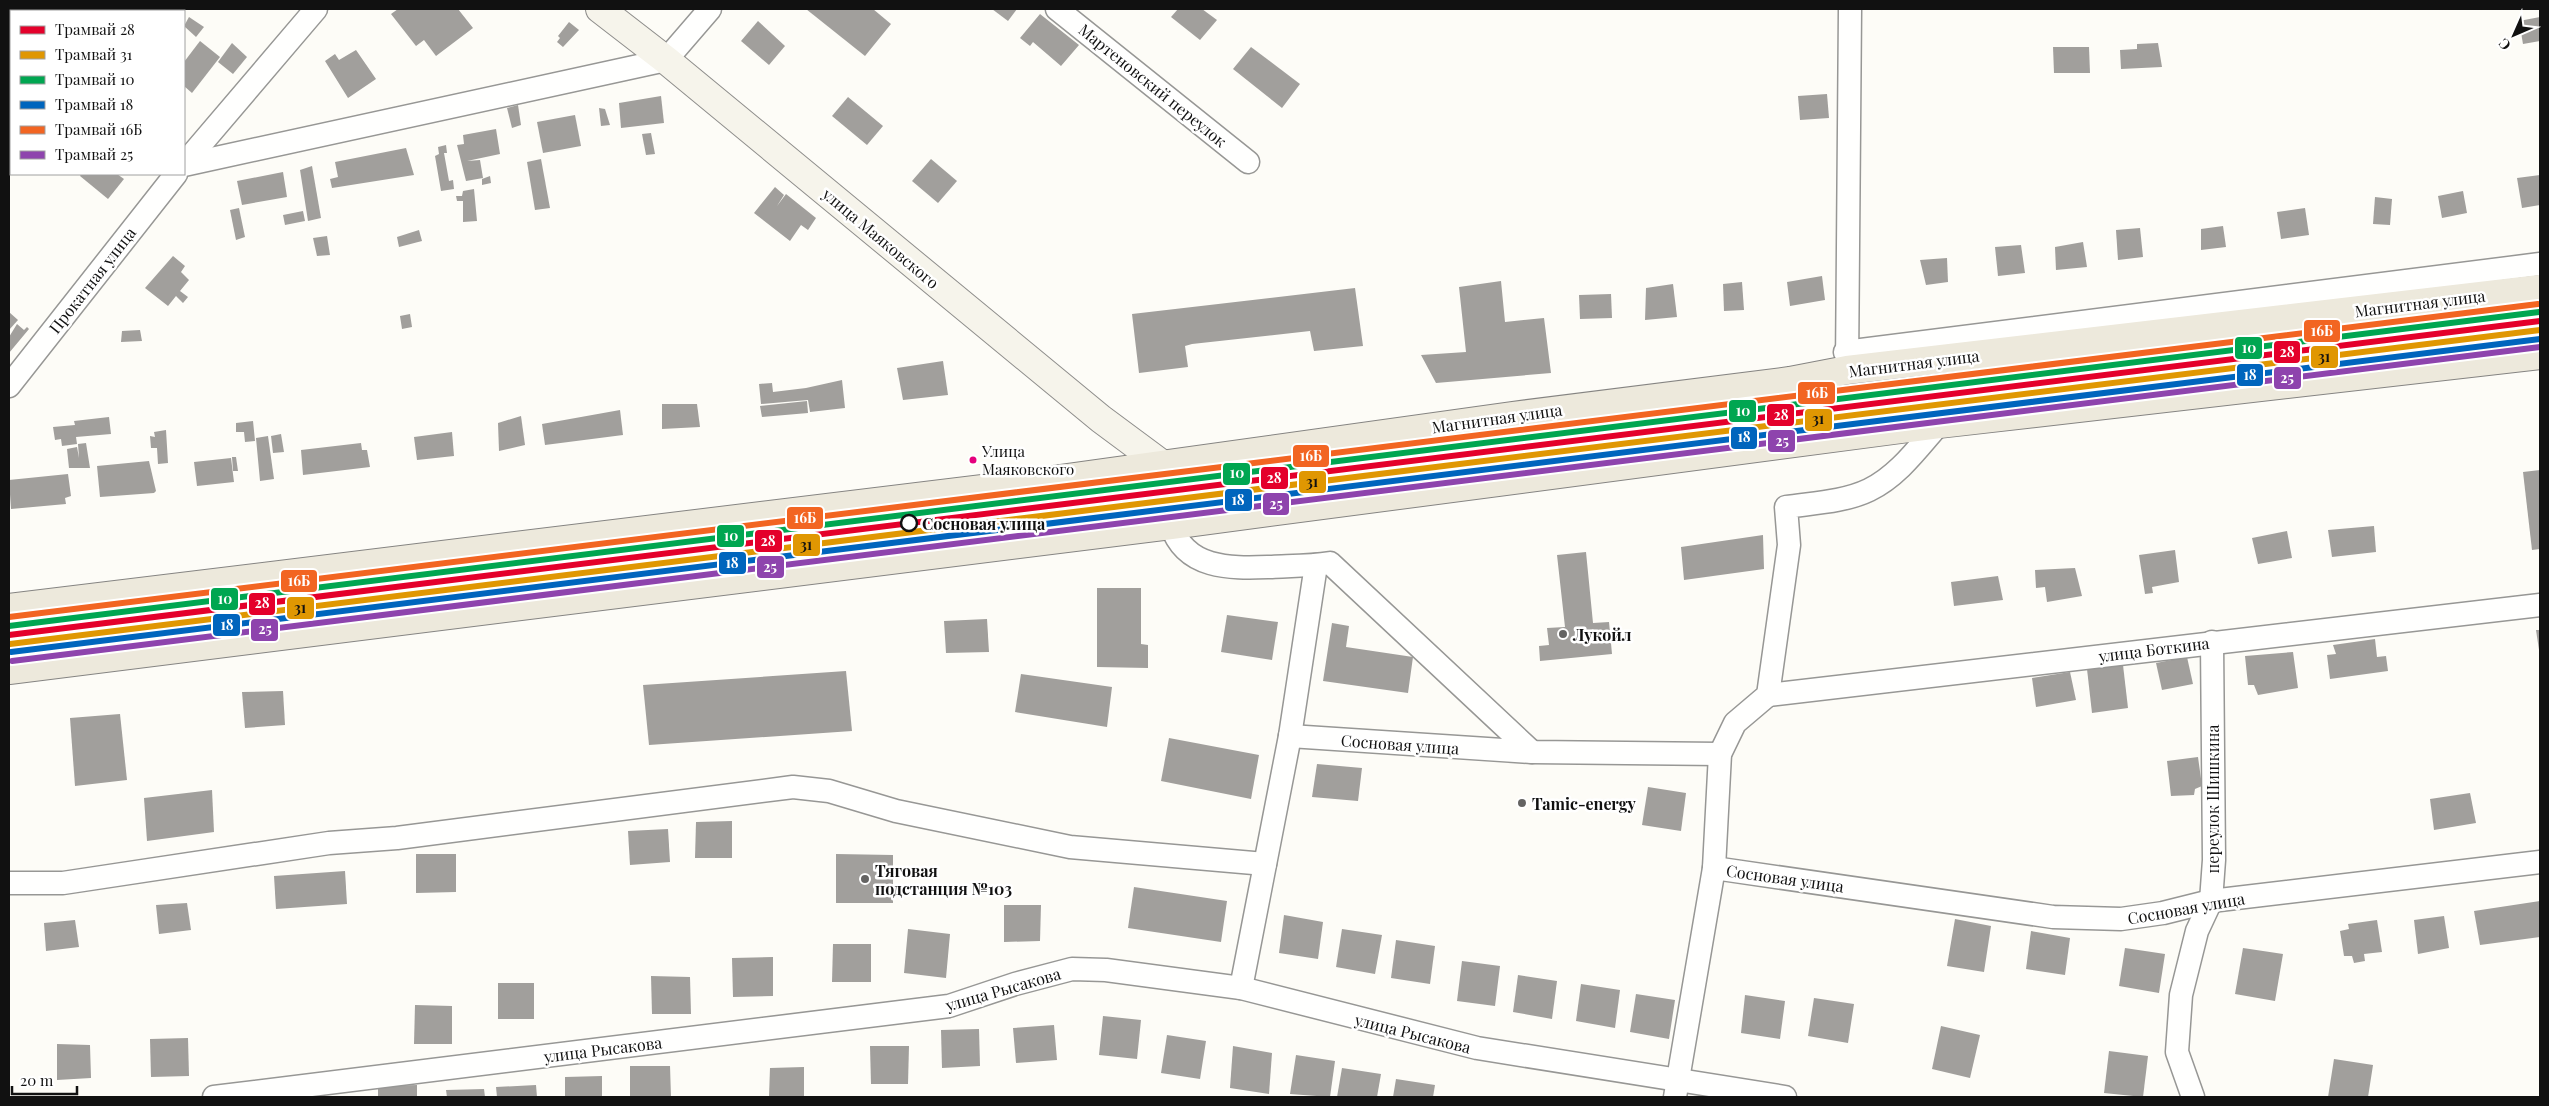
<svg xmlns="http://www.w3.org/2000/svg" width="2549" height="1106" font-family="'Playfair Display',serif">
<style>
.building{fill:#a19f9c}
.lines{fill:none;stroke-linecap:round;stroke-linejoin:round}
.minor-casing{stroke:#979795;stroke-width:25}
.secondary-casing{stroke:#8e8d8b;stroke-width:30}
.primary-casing{stroke:#858482;stroke-width:30}
.minor{stroke:#fffffe;stroke-width:22}
.secondary{stroke:#f6f4eb;stroke-width:28}
.primary{stroke:#ede9dc;stroke-width:28}
.tram-1-casing{stroke:#fff;stroke-width:10}
.tram-2-casing{stroke:#fff;stroke-width:10}
.tram-3-casing{stroke:#fff;stroke-width:10}
.tram-4-casing{stroke:#fff;stroke-width:10}
.tram-5-casing{stroke:#fff;stroke-width:10}
.tram-6-casing{stroke:#fff;stroke-width:10}
.tram-1{stroke:#e4002b;stroke-width:6}
.tram-2{stroke:#e09702;stroke-width:6}
.tram-3{stroke:#00a651;stroke-width:6}
.tram-4{stroke:#0065bd;stroke-width:6}
.tram-5{stroke:#f26522;stroke-width:6}
.tram-6{stroke:#8e44ad;stroke-width:6}
.bus-dot{fill:#e5007d;stroke:#fff;stroke-width:2}
.stop-dot{fill:#fff;stroke:#111;stroke-width:2.5}
.poi-dot{fill:#646362;stroke:#fff;stroke-width:2}
.labels{text-anchor:middle;dominant-baseline:central;stroke-width:5;stroke-linejoin:round;paint-order:stroke}
.bus-label{font-size:15px;fill:#111;stroke:#fff;text-anchor:start}
.street-label{font-size:16px;fill:#111;stroke:#fff}
.stop-label{font-size:16px;font-weight:bold;fill:#111;stroke:#fff;text-anchor:start}
.poi-label{font-size:16px;font-weight:bold;fill:#111;stroke:#fff;text-anchor:start}
.line-badge{stroke:#fff;stroke-width:2}
.badge-label{font-size:14px;text-anchor:middle;font-weight:bold;fill:#fff}
.pale-badge-label{font-size:14px;text-anchor:middle;font-weight:bold;fill:#111}
</style>
<rect width="100%" height="100%" fill="#fdfcf7"/>
<!-- building -->
<g class="building">
<polygon points="115,9 133,9 131,11 118,11"/>
<polygon points="398,9 458,9 473,28 436,56 424,40 416,46 391,14"/>
<polygon points="806,9 873,9 891,24 865,56"/>
<polygon points="992,9 1017,9 1008,21"/>
<polygon points="1178,9 1202,9 1217,20 1200,40 1171,17"/>
<polygon points="1040,14 1079,45 1061,66 1033,42 1030,46 1020,38"/>
<polygon points="189,17 204,27 196,37 184,26"/>
<polygon points="2540,17 2540,41 2523,44 2519,21"/>
<polygon points="758,21 785,46 769,65 741,41"/>
<polygon points="569,22 579,30 563,47 557,42 560,38 558,36"/>
<polygon points="200,41 220,57 192,93 184,86 184,62"/>
<polygon points="232,43 247,57 233,74 218,62"/>
<polygon points="2158,43 2162,67 2121,69 2120,50 2137,49 2137,44"/>
<polygon points="1251,47 1300,84 1282,108 1233,69"/>
<polygon points="2053,47 2089,47 2090,73 2054,73"/>
<polygon points="356,50 376,79 348,98 325,61 335,54 339,60"/>
<polygon points="9,82 11,84 11,118 9,116"/>
<polygon points="1827,94 1829,118 1800,120 1798,96"/>
<polygon points="661,96 664,123 621,128 619,103"/>
<polygon points="848,97 883,126 867,145 832,116"/>
<polygon points="518,105 521,125 512,128 507,108"/>
<polygon points="599,108 605,109 610,125 601,126"/>
<polygon points="575,115 581,146 543,153 537,122"/>
<polygon points="496,129 500,154 467,161 480,160 483,178 466,181 457,145 464,144 463,135"/>
<polygon points="651,133 655,154 646,155 642,134"/>
<polygon points="446,145 447,153 444,153 449,181 453,180 454,189 441,191 435,156 439,154 438,147"/>
<polygon points="406,148 414,175 332,188 330,179 338,177 335,162"/>
<polygon points="541,159 550,208 535,210 527,162"/>
<polygon points="931,159 957,181 938,203 912,181"/>
<polygon points="312,166 321,218 308,221 300,170"/>
<polygon points="283,172 287,197 242,205 237,181"/>
<polygon points="81,174 117,174 124,179 108,199 80,176"/>
<polygon points="2540,175 2540,205 2522,208 2517,178"/>
<polygon points="490,176 491,183 482,185 482,179"/>
<polygon points="775,187 784,195 777,206 786,194 816,218 808,230 801,225 790,241 754,213"/>
<polygon points="474,189 477,221 463,222 463,201 457,201 456,196 462,196 463,191"/>
<polygon points="2463,191 2467,213 2442,218 2438,196"/>
<polygon points="2375,197 2392,199 2390,225 2373,224"/>
<polygon points="239,208 245,237 236,240 230,210"/>
<polygon points="2305,208 2309,235 2281,239 2277,212"/>
<polygon points="303,211 305,221 285,225 283,215"/>
<polygon points="2223,226 2226,247 2201,250 2201,229"/>
<polygon points="2140,228 2143,257 2118,260 2116,230"/>
<polygon points="419,230 422,241 399,247 397,237"/>
<polygon points="327,236 330,255 317,256 313,238"/>
<polygon points="2083,242 2087,267 2056,270 2055,247"/>
<polygon points="2021,245 2025,273 1998,276 1995,247"/>
<polygon points="173,256 185,266 181,272 189,280 180,291 188,297 183,303 176,296 168,306 145,288"/>
<polygon points="1947,258 1948,282 1926,285 1920,260"/>
<polygon points="1822,276 1825,300 1790,306 1787,282"/>
<polygon points="1501,281 1505,322 1544,318 1551,373 1436,383 1421,355 1466,352 1459,287"/>
<polygon points="1742,282 1744,310 1724,311 1723,284"/>
<polygon points="1673,284 1677,317 1645,320 1646,288"/>
<polygon points="1355,288 1363,346 1314,351 1310,331 1192,344 1185,346 1188,367 1139,373 1132,314"/>
<polygon points="1611,294 1612,318 1580,319 1579,295"/>
<polygon points="9,312 18,320 9,330"/>
<polygon points="410,314 412,327 402,329 400,316"/>
<polygon points="17,324 24,330 27,327 29,329 9,353 9,337"/>
<polygon points="140,330 142,341 121,342 122,331"/>
<polygon points="943,361 948,395 903,400 897,368"/>
<polygon points="842,380 845,408 810,412 808,400 761,404 759,384 772,383 773,392 806,388"/>
<polygon points="807,401 808,413 762,417 760,406"/>
<polygon points="662,404 697,404 700,427 662,429"/>
<polygon points="620,410 623,435 545,445 542,424"/>
<polygon points="521,416 525,445 499,451 498,423"/>
<polygon points="109,417 111,434 76,437 77,444 62,446 61,439 55,440 53,427 75,425 74,421"/>
<polygon points="253,421 255,441 245,442 244,432 236,432 236,423"/>
<polygon points="166,430 168,463 158,464 157,448 151,448 150,436 155,437 154,432"/>
<polygon points="452,432 454,456 417,460 414,437"/>
<polygon points="281,434 284,452 273,453 271,436"/>
<polygon points="268,436 274,479 260,481 256,438"/>
<polygon points="86,443 90,468 69,468 67,449 77,447 79,458 78,444"/>
<polygon points="361,443 362,450 367,450 370,467 303,475 301,450"/>
<polygon points="232,457 236,457 238,471 233,471"/>
<polygon points="231,458 234,482 197,486 194,462"/>
<polygon points="149,461 156,491 154,493 100,497 97,466"/>
<polygon points="2540,470 2540,549 2532,550 2523,472"/>
<polygon points="68,474 71,496 65,498 66,504 11,509 9,480"/>
<polygon points="2374,526 2376,552 2332,557 2328,530"/>
<polygon points="2287,531 2292,558 2258,564 2252,538"/>
<polygon points="1763,535 1764,569 1684,580 1681,547"/>
<polygon points="2175,550 2179,582 2152,587 2153,593 2145,594 2139,555"/>
<polygon points="1586,552 1593,623 1609,622 1612,654 1540,661 1539,646 1549,645 1547,628 1565,627 1557,555"/>
<polygon points="2075,568 2082,596 2047,602 2045,587 2036,588 2035,570"/>
<polygon points="1998,576 2003,600 1954,606 1951,582"/>
<polygon points="1097,588 1141,588 1141,644 1148,645 1148,668 1097,667"/>
<polygon points="1227,615 1278,622 1272,660 1221,652"/>
<polygon points="987,619 989,652 946,653 944,621"/>
<polygon points="1332,623 1349,626 1346,647 1413,657 1408,693 1323,681"/>
<polygon points="2536,630 2540,630 2540,649 2539,650"/>
<polygon points="2375,639 2377,657 2386,656 2388,671 2330,679 2327,655 2336,654 2333,645"/>
<polygon points="2293,652 2298,688 2258,695 2254,685 2248,685 2245,656"/>
<polygon points="2187,657 2193,684 2162,690 2156,663"/>
<polygon points="2123,665 2128,708 2092,713 2087,669"/>
<polygon points="846,671 852,731 649,745 643,685"/>
<polygon points="2070,672 2076,700 2036,707 2032,678"/>
<polygon points="1021,674 1112,687 1107,727 1015,712"/>
<polygon points="283,691 285,725 245,728 242,692"/>
<polygon points="120,714 127,780 75,786 70,718"/>
<polygon points="1169,738 1259,755 1251,799 1161,781"/>
<polygon points="2198,757 2202,786 2195,789 2194,795 2171,796 2167,761"/>
<polygon points="1317,764 1362,768 1358,801 1312,797"/>
<polygon points="1648,787 1686,793 1681,831 1642,825"/>
<polygon points="212,790 214,832 147,841 144,798"/>
<polygon points="2470,793 2476,823 2434,830 2430,799"/>
<polygon points="732,821 732,858 695,858 696,822"/>
<polygon points="668,829 670,862 630,865 628,831"/>
<polygon points="416,854 456,854 456,892 416,893"/>
<polygon points="836,854 893,855 893,903 836,903"/>
<polygon points="345,871 347,904 276,909 274,876"/>
<polygon points="1134,887 1227,901 1221,942 1128,928"/>
<polygon points="2540,901 2540,937 2480,945 2474,911"/>
<polygon points="187,903 191,930 159,934 156,905"/>
<polygon points="1004,905 1041,905 1040,941 1004,942"/>
<polygon points="1284,915 1323,922 1318,959 1279,953"/>
<polygon points="2444,916 2449,948 2418,954 2414,920"/>
<polygon points="1955,919 1991,926 1984,972 1947,966"/>
<polygon points="75,920 79,947 46,951 44,923"/>
<polygon points="2377,920 2382,952 2364,954 2365,961 2354,963 2352,956 2344,956 2340,931 2349,929 2348,924"/>
<polygon points="908,929 950,934 946,978 904,973"/>
<polygon points="1342,929 1382,935 1375,974 1336,967"/>
<polygon points="2031,931 2070,938 2065,975 2026,969"/>
<polygon points="1396,940 1435,946 1430,984 1391,978"/>
<polygon points="833,944 871,944 871,982 832,982"/>
<polygon points="2125,948 2165,954 2159,993 2119,986"/>
<polygon points="2243,948 2283,954 2275,1001 2235,994"/>
<polygon points="773,957 773,996 733,997 732,958"/>
<polygon points="1462,961 1500,966 1495,1006 1457,1001"/>
<polygon points="1518,975 1557,981 1552,1019 1513,1012"/>
<polygon points="651,976 690,977 691,1014 652,1014"/>
<rect x="498" y="983" width="36" height="36"/>
<polygon points="1581,984 1620,990 1615,1028 1576,1021"/>
<polygon points="1636,994 1675,1000 1669,1039 1630,1032"/>
<polygon points="1745,995 1785,1001 1780,1039 1741,1033"/>
<polygon points="1814,998 1854,1004 1848,1043 1808,1036"/>
<polygon points="415,1005 452,1006 452,1044 414,1044"/>
<polygon points="1103,1016 1141,1020 1137,1059 1099,1055"/>
<polygon points="1054,1025 1057,1060 1016,1063 1013,1028"/>
<polygon points="1941,1026 1980,1035 1970,1078 1932,1069"/>
<polygon points="979,1029 980,1066 942,1068 941,1030"/>
<polygon points="1167,1035 1206,1041 1200,1079 1161,1073"/>
<polygon points="188,1038 189,1076 151,1077 150,1039"/>
<polygon points="57,1044 90,1045 91,1078 57,1080"/>
<polygon points="870,1046 909,1046 908,1084 871,1084"/>
<polygon points="1233,1046 1272,1053 1269,1094 1230,1088"/>
<polygon points="2109,1051 2148,1056 2143,1097 2104,1093"/>
<polygon points="1296,1055 1335,1061 1330,1097 1290,1094"/>
<polygon points="2334,1059 2373,1065 2368,1097 2328,1097"/>
<polygon points="630,1066 670,1066 671,1097 630,1097"/>
<polygon points="804,1067 804,1097 769,1097 770,1068"/>
<polygon points="1342,1068 1381,1074 1377,1097 1337,1097"/>
<polygon points="602,1076 602,1097 565,1097 565,1077"/>
<polygon points="1396,1079 1435,1085 1433,1097 1393,1097"/>
<polygon points="417,1085 417,1097 378,1097 378,1086"/>
<polygon points="536,1085 537,1097 497,1097 496,1087"/>
<polygon points="484,1089 485,1097 447,1097 446,1090"/>
</g>
<g class="lines">
<!-- minor casing -->
<g class="minor-casing">
<g id="minor">
<polyline points="1057,9 1248,162"/>
<polyline points="9,24 11,26"/>
<polyline points="184,164 316,9"/>
<polyline points="184,165 666,60 710,9"/>
<polyline points="1845,352 2540,264"/>
<polyline points="1847,367 1850,9"/>
<polyline points="9,386 176,174"/>
<path d="M1163 465C1166 484 1165 507 1171 525 1186 571 1233 568 1272 567 1291 566 1311 566 1330 563L1532 752"/>
<polyline points="1768,695 2540,605"/>
<polyline points="1290,736 1532,752 1720,754"/>
<polyline points="1714,868 2053,917 2121,919 2163,913 2211,901 2540,862"/>
<polyline points="9,883 63,883 329,843 397,838 793,787 829,791 896,811 1070,847 1265,864"/>
<polyline points="1241,988 1290,736 1316,565"/>
<polyline points="214,1097 949,1006 1015,984 1072,969 1106,970 1241,988 1477,1048 1785,1097"/>
<path d="M1675 1097 1714 868 1720 754 1735 723 1768 695 1789 545 1786 507C1813 503 1844 502 1869 490 1898 476 1918 448 1939 424"/>
<polyline points="2193,1097 2177,1052 2181,995 2197,931 2211,901 2214,860 2212,642"/>
</g>
</g>
<!-- secondary casing -->
<g class="secondary-casing">
<polyline id="secondary" points="600,9 666,60 1101,419 1163,465"/>
</g>
<!-- primary casing -->
<g class="primary-casing">
<g id="primary">
<polyline points="9,608 1047,481 1512,416 1790,381 1847,370 2540,289"/>
<polyline points="9,670 1171,525 1939,424 2540,355"/>
</g>
</g>
<!-- minor -->
<use href="#minor" class="minor"/>
<!-- secondary -->
<use href="#secondary" class="secondary"/>
<!-- primary -->
<use href="#primary" class="primary"/>
<!-- tram-1 casing -->
<g class="tram-1-casing">
<polyline id="tram-1" points="9,635 2540,321"/>
</g>
<!-- tram-2 casing -->
<g class="tram-2-casing">
<polyline id="tram-2" points="10,644 2540,330"/>
</g>
<!-- tram-3 casing -->
<g class="tram-3-casing">
<polyline id="tram-3" points="9,626 2539,312"/>
</g>
<!-- tram-4 casing -->
<g class="tram-4-casing">
<polyline id="tram-4" points="11,652 2540,339"/>
</g>
<!-- tram-5 casing -->
<g class="tram-5-casing">
<polyline id="tram-5" points="9,617 2538,304"/>
</g>
<!-- tram-6 casing -->
<g class="tram-6-casing">
<polyline id="tram-6" points="12,661 2540,347"/>
</g>
<!-- tram-1 -->
<use href="#tram-1" class="tram-1"/>
<!-- tram-2 -->
<use href="#tram-2" class="tram-2"/>
<!-- tram-3 -->
<use href="#tram-3" class="tram-3"/>
<!-- tram-4 -->
<use href="#tram-4" class="tram-4"/>
<!-- tram-5 -->
<use href="#tram-5" class="tram-5"/>
<!-- tram-6 -->
<use href="#tram-6" class="tram-6"/>
</g>
<!-- markers -->
<circle class="bus-dot" cx="973" cy="460" r="4.5"/>
<circle class="stop-dot" cx="909" cy="523" r="8"/>
<g class="poi-dot">
<circle cx="1563" cy="634" r="5"/>
<circle cx="1522" cy="803" r="5"/>
<circle cx="865" cy="879" r="5"/>
</g>
<g class="labels">
<!-- bus labels -->
<g class="bus-label">
<text x="982" y="451">Улица<tspan x="982" dy="18">Маяковского</tspan></text>
</g>
<!-- street labels -->
<g class="street-label">
<text transform="translate(1153 85) rotate(39)">Мартеновский переулок</text>
<text transform="translate(881 238) rotate(40)">улица Маяковского</text>
<text transform="translate(92 280) rotate(-52)">Прокатная улица</text>
<text transform="translate(2420 303) rotate(-7)">Магнитная улица</text>
<text transform="translate(1914 363) rotate(-7)">Магнитная улица</text>
<text transform="translate(1497 418) rotate(-8)">Магнитная улица</text>
<text transform="translate(2154 649) rotate(-7)">улица Боткина</text>
<text transform="translate(1400 744) rotate(4)">Сосновая улица</text>
<text transform="translate(2212 799) rotate(-90)">переулок Шишкина</text>
<text transform="translate(1785 878) rotate(8)">Сосновая улица</text>
<text transform="translate(2186 908) rotate(-10)">Сосновая улица</text>
<text transform="translate(1003 989) rotate(-16)">улица Рысакова</text>
<text transform="translate(1413 1033) rotate(14)">улица Рысакова</text>
<text transform="translate(603 1049) rotate(-7)">улица Рысакова</text>
</g>
<!-- stop labels -->
<g class="stop-label">
<text x="922" y="523">Сосновая улица</text>
</g>
<!-- poi labels -->
<g class="poi-label">
<text x="1573" y="634">Лукойл</text>
<text x="1532" y="803">Tamic-energy</text>
<text x="875" y="870">Тяговая<tspan x="875" dy="18">подстанция №103</tspan></text>
</g>
</g>
<g class="line-badge">
<rect x="2303" y="319" width="38" height="24" rx="5" fill="#f26522"/>
<rect x="2234" y="336" width="29" height="24" rx="5" fill="#00a651"/>
<rect x="2273" y="340" width="28" height="24" rx="5" fill="#e4002b"/>
<rect x="2310" y="345" width="29" height="24" rx="5" fill="#e09702"/>
<rect x="2236" y="363" width="28" height="24" rx="5" fill="#0065bd"/>
<rect x="2273" y="366" width="29" height="24" rx="5" fill="#8e44ad"/>
<rect x="1797" y="381" width="39" height="24" rx="5" fill="#f26522"/>
<rect x="1728" y="399" width="29" height="24" rx="5" fill="#00a651"/>
<rect x="1766" y="403" width="29" height="24" rx="5" fill="#e4002b"/>
<rect x="1804" y="408" width="29" height="24" rx="5" fill="#e09702"/>
<rect x="1730" y="426" width="28" height="24" rx="5" fill="#0065bd"/>
<rect x="1767" y="429" width="29" height="24" rx="5" fill="#8e44ad"/>
<rect x="1292" y="444" width="38" height="24" rx="5" fill="#f26522"/>
<rect x="1222" y="462" width="29" height="24" rx="5" fill="#00a651"/>
<rect x="1260" y="466" width="29" height="24" rx="5" fill="#e4002b"/>
<rect x="1298" y="470" width="29" height="24" rx="5" fill="#e09702"/>
<rect x="1224" y="488" width="29" height="24" rx="5" fill="#0065bd"/>
<rect x="1262" y="492" width="28" height="24" rx="5" fill="#8e44ad"/>
<rect x="786" y="506" width="38" height="24" rx="5" fill="#f26522"/>
<rect x="716" y="524" width="29" height="24" rx="5" fill="#00a651"/>
<rect x="754" y="529" width="29" height="24" rx="5" fill="#e4002b"/>
<rect x="792" y="533" width="29" height="24" rx="5" fill="#e09702"/>
<rect x="718" y="551" width="29" height="24" rx="5" fill="#0065bd"/>
<rect x="756" y="555" width="29" height="24" rx="5" fill="#8e44ad"/>
<rect x="280" y="569" width="38" height="24" rx="5" fill="#f26522"/>
<rect x="210" y="587" width="29" height="24" rx="5" fill="#00a651"/>
<rect x="248" y="592" width="28" height="24" rx="5" fill="#e4002b"/>
<rect x="286" y="596" width="29" height="24" rx="5" fill="#e09702"/>
<rect x="212" y="613" width="29" height="24" rx="5" fill="#0065bd"/>
<rect x="250" y="618" width="29" height="24" rx="5" fill="#8e44ad"/>
</g>
<g class="badge-label">
<text x="2322" y="336">16Б</text>
<text x="2249" y="353">10</text>
<text x="2287" y="357">28</text>
<text x="2250" y="380">18</text>
<text x="2287" y="383">25</text>
<text x="1817" y="398">16Б</text>
<text x="1743" y="416">10</text>
<text x="1781" y="420">28</text>
<text x="1744" y="442">18</text>
<text x="1782" y="446">25</text>
<text x="1311" y="461">16Б</text>
<text x="1237" y="478">10</text>
<text x="1274" y="483">28</text>
<text x="1238" y="505">18</text>
<text x="1276" y="509">25</text>
<text x="805" y="523">16Б</text>
<text x="731" y="541">10</text>
<text x="768" y="546">28</text>
<text x="732" y="568">18</text>
<text x="770" y="572">25</text>
<text x="299" y="586">16Б</text>
<text x="225" y="604">10</text>
<text x="262" y="608">28</text>
<text x="227" y="630">18</text>
<text x="265" y="634">25</text>
</g>
<g class="pale-badge-label">
<text x="2324" y="362">31</text>
<text x="1818" y="424">31</text>
<text x="1312" y="487">31</text>
<text x="806" y="550">31</text>
<text x="300" y="613">31</text>
</g>
<!-- border -->
<rect width="2549" height="1106" fill="none" stroke="#111111" stroke-width="20"/>
<!-- legend -->
<rect x="10" y="10" width="175" height="165" fill="#ffffff" stroke="#a0a0a0"/>
<rect x="20" y="26" width="25" height="8" fill="#e4002b" stroke="#a0a0a0"/>
<text x="55" y="35" font-size="15" fill="#111111">Трамвай 28</text>
<rect x="20" y="51" width="25" height="8" fill="#e09702" stroke="#a0a0a0"/>
<text x="55" y="60" font-size="15" fill="#111111">Трамвай 31</text>
<rect x="20" y="76" width="25" height="8" fill="#00a651" stroke="#a0a0a0"/>
<text x="55" y="85" font-size="15" fill="#111111">Трамвай 10</text>
<rect x="20" y="101" width="25" height="8" fill="#0065bd" stroke="#a0a0a0"/>
<text x="55" y="110" font-size="15" fill="#111111">Трамвай 18</text>
<rect x="20" y="126" width="25" height="8" fill="#f26522" stroke="#a0a0a0"/>
<text x="55" y="135" font-size="15" fill="#111111">Трамвай 16Б</text>
<rect x="20" y="151" width="25" height="8" fill="#8e44ad" stroke="#a0a0a0"/>
<text x="55" y="160" font-size="15" fill="#111111">Трамвай 25</text>
<!-- north arrow -->
<g transform="translate(2514 35) rotate(225)" stroke="#ffffff" stroke-width="4" paint-order="stroke">
<path d="M0-4L9 19L0 12L-9 19Z" fill="#111111"/>
<text y="-8" font-size="14" font-weight="bold" text-anchor="middle" fill="#111111">С</text>
</g>
<!-- scale -->
<path d="M12 1086v8h65v-8" fill="none" stroke="#111111" stroke-width="2.5"/>
<text x="20" y="1086" font-size="15" fill="#111111" stroke="#ffffff" stroke-width="4" paint-order="stroke">20 m</text>
</svg>
